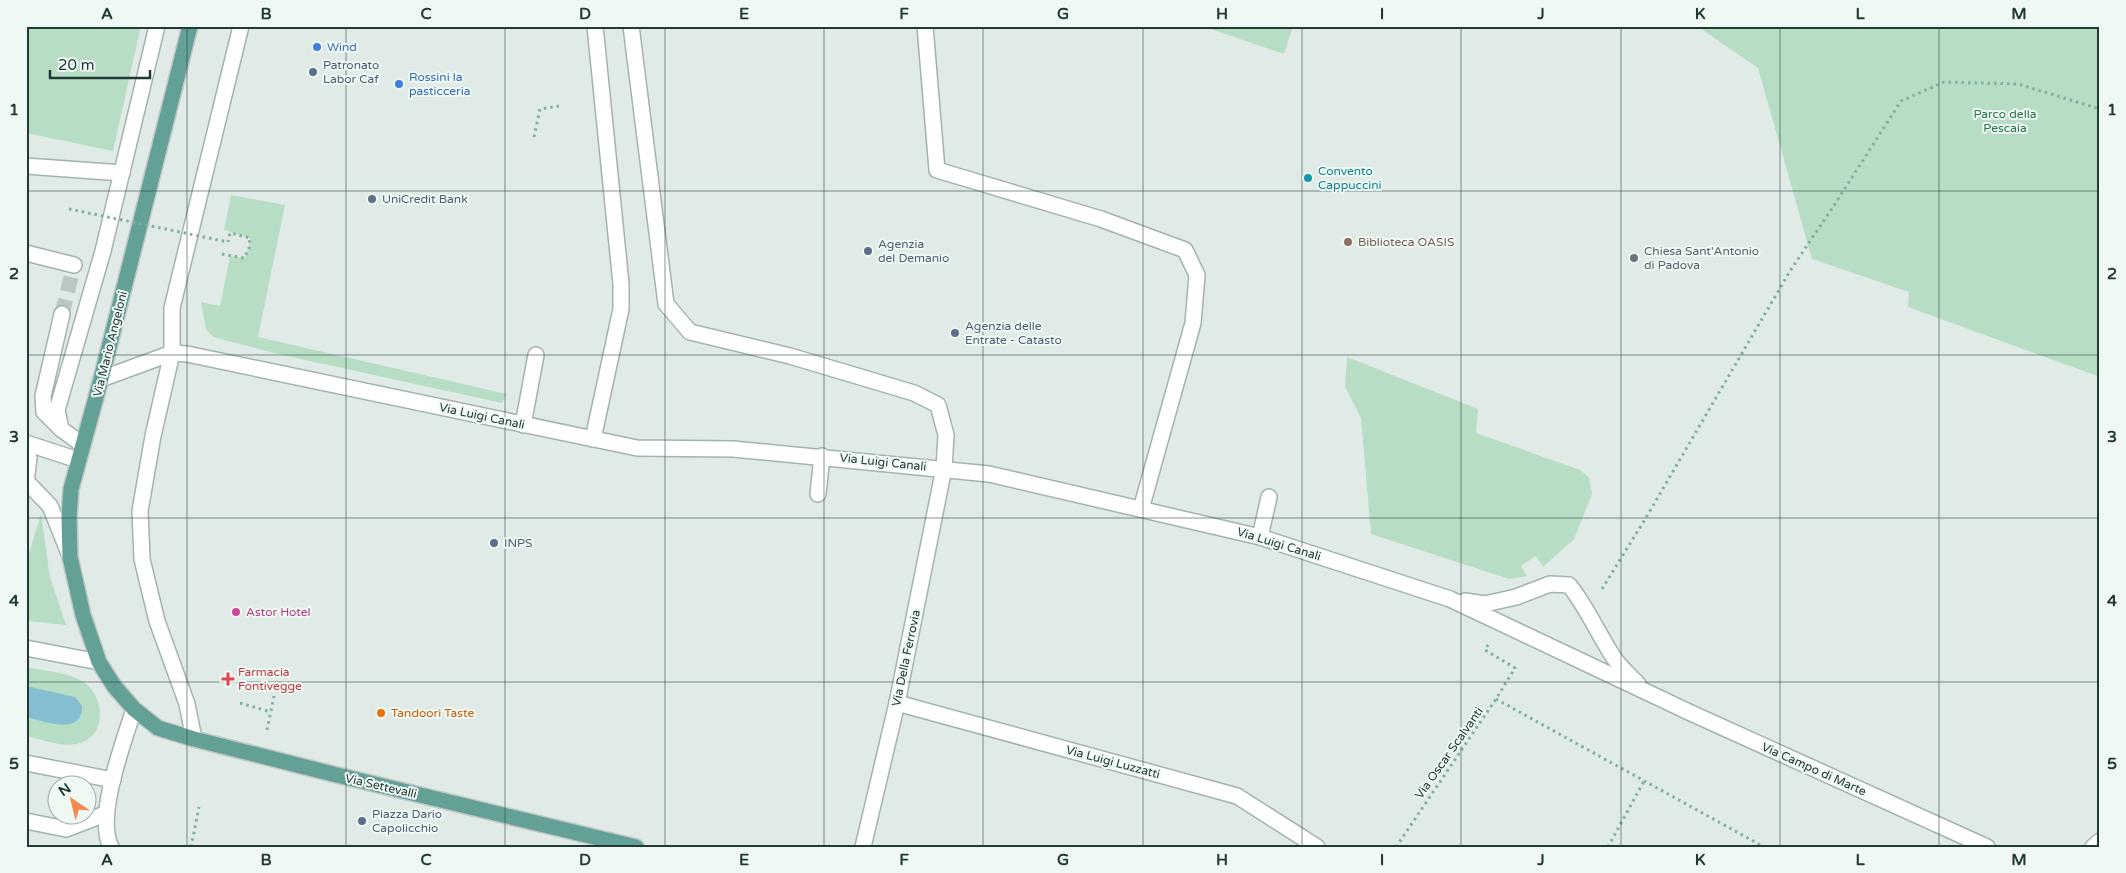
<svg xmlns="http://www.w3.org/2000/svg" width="2126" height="873" font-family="'Varela Round',sans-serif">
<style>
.green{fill:#b8ddc5}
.water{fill:#86bfd1}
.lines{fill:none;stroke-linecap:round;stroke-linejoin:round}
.minor-tunnel{stroke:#bac8c4;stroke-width:15;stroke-dasharray:15 8;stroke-linecap:butt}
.minor-casing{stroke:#a3b3ae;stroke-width:18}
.major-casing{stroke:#c1c8c7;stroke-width:18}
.path{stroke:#80afa4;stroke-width:3;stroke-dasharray:2.5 4;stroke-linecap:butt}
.minor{stroke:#fff;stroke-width:15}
.major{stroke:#63a197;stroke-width:15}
.path-bridge{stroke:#80afa4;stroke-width:3;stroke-dasharray:2.5 4;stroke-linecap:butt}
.grid{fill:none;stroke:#203b36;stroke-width:1;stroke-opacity:0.55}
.shop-dot{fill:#3f7fe0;stroke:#f0f8f4;stroke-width:2}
.service-dot{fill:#5c6f8a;stroke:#f0f8f4;stroke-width:2}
.culture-dot{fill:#0f9aa8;stroke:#f0f8f4;stroke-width:2}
.education-dot{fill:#8d6e63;stroke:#f0f8f4;stroke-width:2}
.worship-dot{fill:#6b7280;stroke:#f0f8f4;stroke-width:2}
.hotel-dot{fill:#d1479c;stroke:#f0f8f4;stroke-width:2}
.health-dot{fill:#e0444e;stroke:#f0f8f4;stroke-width:2}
.food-dot{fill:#e8710a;stroke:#f0f8f4;stroke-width:2}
.labels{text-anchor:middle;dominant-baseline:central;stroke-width:4;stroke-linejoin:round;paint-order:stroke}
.shop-label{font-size:12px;fill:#366cbe;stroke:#f0f8f4;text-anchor:start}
.service-label{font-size:12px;fill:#4e5e75;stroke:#f0f8f4;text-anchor:start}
.park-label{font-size:12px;fill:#2a724c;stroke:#f0f8f4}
.culture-label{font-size:12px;fill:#0d838f;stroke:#f0f8f4;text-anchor:start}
.education-label{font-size:12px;fill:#785e54;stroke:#f0f8f4;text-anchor:start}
.worship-label{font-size:12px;fill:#5b616d;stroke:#f0f8f4;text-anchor:start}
.street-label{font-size:12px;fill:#203b36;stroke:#f0f8f4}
.hotel-label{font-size:12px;fill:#b23c85;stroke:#f0f8f4;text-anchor:start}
.health-label{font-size:12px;fill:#be3a42;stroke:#f0f8f4;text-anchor:start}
.food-label{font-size:12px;fill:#c56008;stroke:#f0f8f4;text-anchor:start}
.neatline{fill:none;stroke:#203b36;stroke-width:2}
.grid-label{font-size:16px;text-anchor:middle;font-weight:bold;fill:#203b36}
</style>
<rect width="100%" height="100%" fill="#e0ebe7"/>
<!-- green -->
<g class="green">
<polygon points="26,26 141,26 113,151 26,133"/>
<polygon points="1202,26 1293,26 1284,54"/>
<polygon points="1697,26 2100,26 2100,377 1908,307 1909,292 1812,259 1758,68"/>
<polygon points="231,195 285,205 258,337 507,394 502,403 278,354 213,337 206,329 201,302 220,306 230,256 244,258 249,249 250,238 224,230"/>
<polygon points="1347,357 1478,409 1476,433 1580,470 1589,477 1592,494 1574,539 1543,567 1536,556 1521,566 1527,576 1509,579 1371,534 1361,418 1345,387"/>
<polygon points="41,514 50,577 66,625 26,621 26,563"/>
<path d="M26 667C44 671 67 672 82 681 106 696 108 738 76 744 59 747 42 739 26 736Z"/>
</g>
<!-- water -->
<path class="water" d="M26 686 75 697 82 706C83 737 43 721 26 717Z"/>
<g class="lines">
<!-- minor-tunnel -->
<polyline class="minor-tunnel" points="62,314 74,265"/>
<!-- minor casing -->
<g class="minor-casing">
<g id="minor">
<polyline points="631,26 666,304 690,332 790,356 914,393 938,405 946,435 944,468 897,703 863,847"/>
<polyline points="925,26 937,170 1101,219 1185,250 1197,275 1193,323 1141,509"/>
<polyline points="26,166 122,173"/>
<polyline points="26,253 74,265"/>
<polyline points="101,379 172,353 187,354 637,448 733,449 989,474 1260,537 1450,599 1691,713 1987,847"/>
<polyline points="523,425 536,355"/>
<polyline points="61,429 44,412 43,396 62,314"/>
<polyline points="593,439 621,309 621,284 595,26"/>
<polyline points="26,443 78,460"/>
<polyline points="83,445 61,429 57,410 103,251 157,26"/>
<polyline points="26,452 29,458 26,482"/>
<polyline points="26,481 50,506 70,556"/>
<polyline points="818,494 822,456"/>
<polyline points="1260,537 1269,497"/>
<path d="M1465 601 1485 604 1516 597 1550 584 1569 585C1587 607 1598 634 1614 658 1621 668 1630 676 1638 684"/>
<polyline points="26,648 99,662"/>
<polyline points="897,703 1237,796 1317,847"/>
<polyline points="194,739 187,704 157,621 147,580 142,559 140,511 153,436 172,353 172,308 241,26"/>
<polyline points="26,763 113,780"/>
<polyline points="26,821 66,829 105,814"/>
<path d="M111 847C95 817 124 741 134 709"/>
<polyline points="2093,847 2100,841"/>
</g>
</g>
<!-- major casing -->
<g class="major-casing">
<polyline id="major" points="190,26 101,379 71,489 69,518 70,557 83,615 99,662 114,686 134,709 158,728 194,739 333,774 636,847"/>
</g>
<!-- path -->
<g class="path">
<polyline points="534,137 540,109 559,106"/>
<polyline points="222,254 244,258 249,249 250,238 230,233 228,242"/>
<polyline points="1602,589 1644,521 1790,271 1833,207 1901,101 1944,82 2018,84 2100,109"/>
<polyline points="1496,699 1764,847"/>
<polyline points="240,703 271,712"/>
<polyline points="267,730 274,696"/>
<polyline points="191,847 199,807"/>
<polyline points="1396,847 1496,699 1515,668 1485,650 1489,643"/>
<polyline points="1608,847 1644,781"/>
</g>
<!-- minor -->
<use href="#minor" class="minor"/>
<!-- major -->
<use href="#major" class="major"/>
<!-- path-bridge -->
<polyline class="path-bridge" points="69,209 228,242"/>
</g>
<!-- grid -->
<path class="grid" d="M187 26V847M346 26V847M505 26V847M665 26V847M824 26V847M983 26V847M1143 26V847M1302 26V847M1461 26V847M1621 26V847M1780 26V847M1939 26V847M26 191H2100M26 355H2100M26 518H2100M26 682H2100"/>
<!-- markers -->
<g class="shop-dot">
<circle cx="317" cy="47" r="5"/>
<circle cx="399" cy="84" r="5"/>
</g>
<g class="service-dot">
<circle cx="313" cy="72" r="5"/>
<circle cx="372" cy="199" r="5"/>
<circle cx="868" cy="251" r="5"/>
<circle cx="955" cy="333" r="5"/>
<circle cx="494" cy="543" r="5"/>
<circle cx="362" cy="821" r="5"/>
</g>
<circle class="culture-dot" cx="1308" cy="178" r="5"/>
<circle class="education-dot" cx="1348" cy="242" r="5"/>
<circle class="worship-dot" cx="1634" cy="258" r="5"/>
<circle class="hotel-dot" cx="236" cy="612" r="5"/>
<path class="health-dot" d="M225.5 671.5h5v5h5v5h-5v5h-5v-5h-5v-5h5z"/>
<circle class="food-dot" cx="381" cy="713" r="5"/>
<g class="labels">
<!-- shop labels -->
<g class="shop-label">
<text x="327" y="47">Wind</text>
<text x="409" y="77">Rossini la<tspan x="409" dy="14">pasticceria</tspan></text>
</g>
<!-- service labels -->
<g class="service-label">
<text x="323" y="65">Patronato<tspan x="323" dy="14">Labor Caf</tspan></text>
<text x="382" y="199">UniCredit Bank</text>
<text x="878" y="244">Agenzia<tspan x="878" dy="14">del Demanio</tspan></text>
<text x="965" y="326">Agenzia delle<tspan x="965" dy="14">Entrate - Catasto</tspan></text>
<text x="504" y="543">INPS</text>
<text x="372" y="814">Piazza Dario<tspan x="372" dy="14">Capolicchio</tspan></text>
</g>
<!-- park labels -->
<g class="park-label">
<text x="2005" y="114">Parco della<tspan x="2005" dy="14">Pescaia</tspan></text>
</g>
<!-- culture labels -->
<g class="culture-label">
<text x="1318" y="171">Convento<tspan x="1318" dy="14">Cappuccini</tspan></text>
</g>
<!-- education labels -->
<g class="education-label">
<text x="1358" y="242">Biblioteca OASIS</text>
</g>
<!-- worship labels -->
<g class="worship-label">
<text x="1644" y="251">Chiesa Sant'Antonio<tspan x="1644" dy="14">di Padova</tspan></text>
</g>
<!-- street labels -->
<g class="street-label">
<text transform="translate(110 344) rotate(-76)">Via Mario Angeloni</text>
<text transform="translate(482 416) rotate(12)">Via Luigi Canali</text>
<text transform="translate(883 462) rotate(6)">Via Luigi Canali</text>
<text transform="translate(1279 544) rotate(17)">Via Luigi Canali</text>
<text transform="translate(906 658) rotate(-78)">Via Della Ferrovia</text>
<text transform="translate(1449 753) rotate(-55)">Via Oscar Scalvanti</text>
<text transform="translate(1113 762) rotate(15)">Via Luigi Luzzatti</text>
<text transform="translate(1814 769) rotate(24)">Via Campo di Marte</text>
<text transform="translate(381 786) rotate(13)">Via Settevalli</text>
</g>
<!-- hotel labels -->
<g class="hotel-label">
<text x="246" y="612">Astor Hotel</text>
</g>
<!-- health labels -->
<g class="health-label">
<text x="238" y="672">Farmacia<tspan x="238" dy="14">Fontivegge</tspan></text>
</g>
<!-- food labels -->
<g class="food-label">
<text x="391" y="713">Tandoori Taste</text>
</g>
</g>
<!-- border -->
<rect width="2126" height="873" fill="none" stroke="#f0f8f4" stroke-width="55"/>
<!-- north arrow -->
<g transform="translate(72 800) rotate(325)"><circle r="24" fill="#f0f8f4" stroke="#9daca8"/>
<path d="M0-4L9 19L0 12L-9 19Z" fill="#f38a55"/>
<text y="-8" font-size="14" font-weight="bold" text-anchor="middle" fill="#203b36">N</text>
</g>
<!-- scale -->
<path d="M50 70v8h100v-8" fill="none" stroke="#203b36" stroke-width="2.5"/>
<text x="58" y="70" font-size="15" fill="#203b36" stroke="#f0f8f4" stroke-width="4" paint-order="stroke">20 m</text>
<rect x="28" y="28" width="2070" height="818" class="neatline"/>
<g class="grid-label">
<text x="107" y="19">A</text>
<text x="266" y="19">B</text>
<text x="426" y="19">C</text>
<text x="585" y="19">D</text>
<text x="744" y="19">E</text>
<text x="904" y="19">F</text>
<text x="1063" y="19">G</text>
<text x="1222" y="19">H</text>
<text x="1382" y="19">I</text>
<text x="1541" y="19">J</text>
<text x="1700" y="19">K</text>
<text x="1860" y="19">L</text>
<text x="2019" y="19">M</text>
<text x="14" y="115">1</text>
<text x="2112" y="115">1</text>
<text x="14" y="279">2</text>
<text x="2112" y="279">2</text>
<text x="14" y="442">3</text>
<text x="2112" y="442">3</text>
<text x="14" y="606">4</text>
<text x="2112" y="606">4</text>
<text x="14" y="769">5</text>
<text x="2112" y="769">5</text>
<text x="107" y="865">A</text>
<text x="266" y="865">B</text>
<text x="426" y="865">C</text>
<text x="585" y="865">D</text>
<text x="744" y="865">E</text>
<text x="904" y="865">F</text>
<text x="1063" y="865">G</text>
<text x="1222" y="865">H</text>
<text x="1382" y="865">I</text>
<text x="1541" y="865">J</text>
<text x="1700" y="865">K</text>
<text x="1860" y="865">L</text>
<text x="2019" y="865">M</text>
</g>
</svg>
